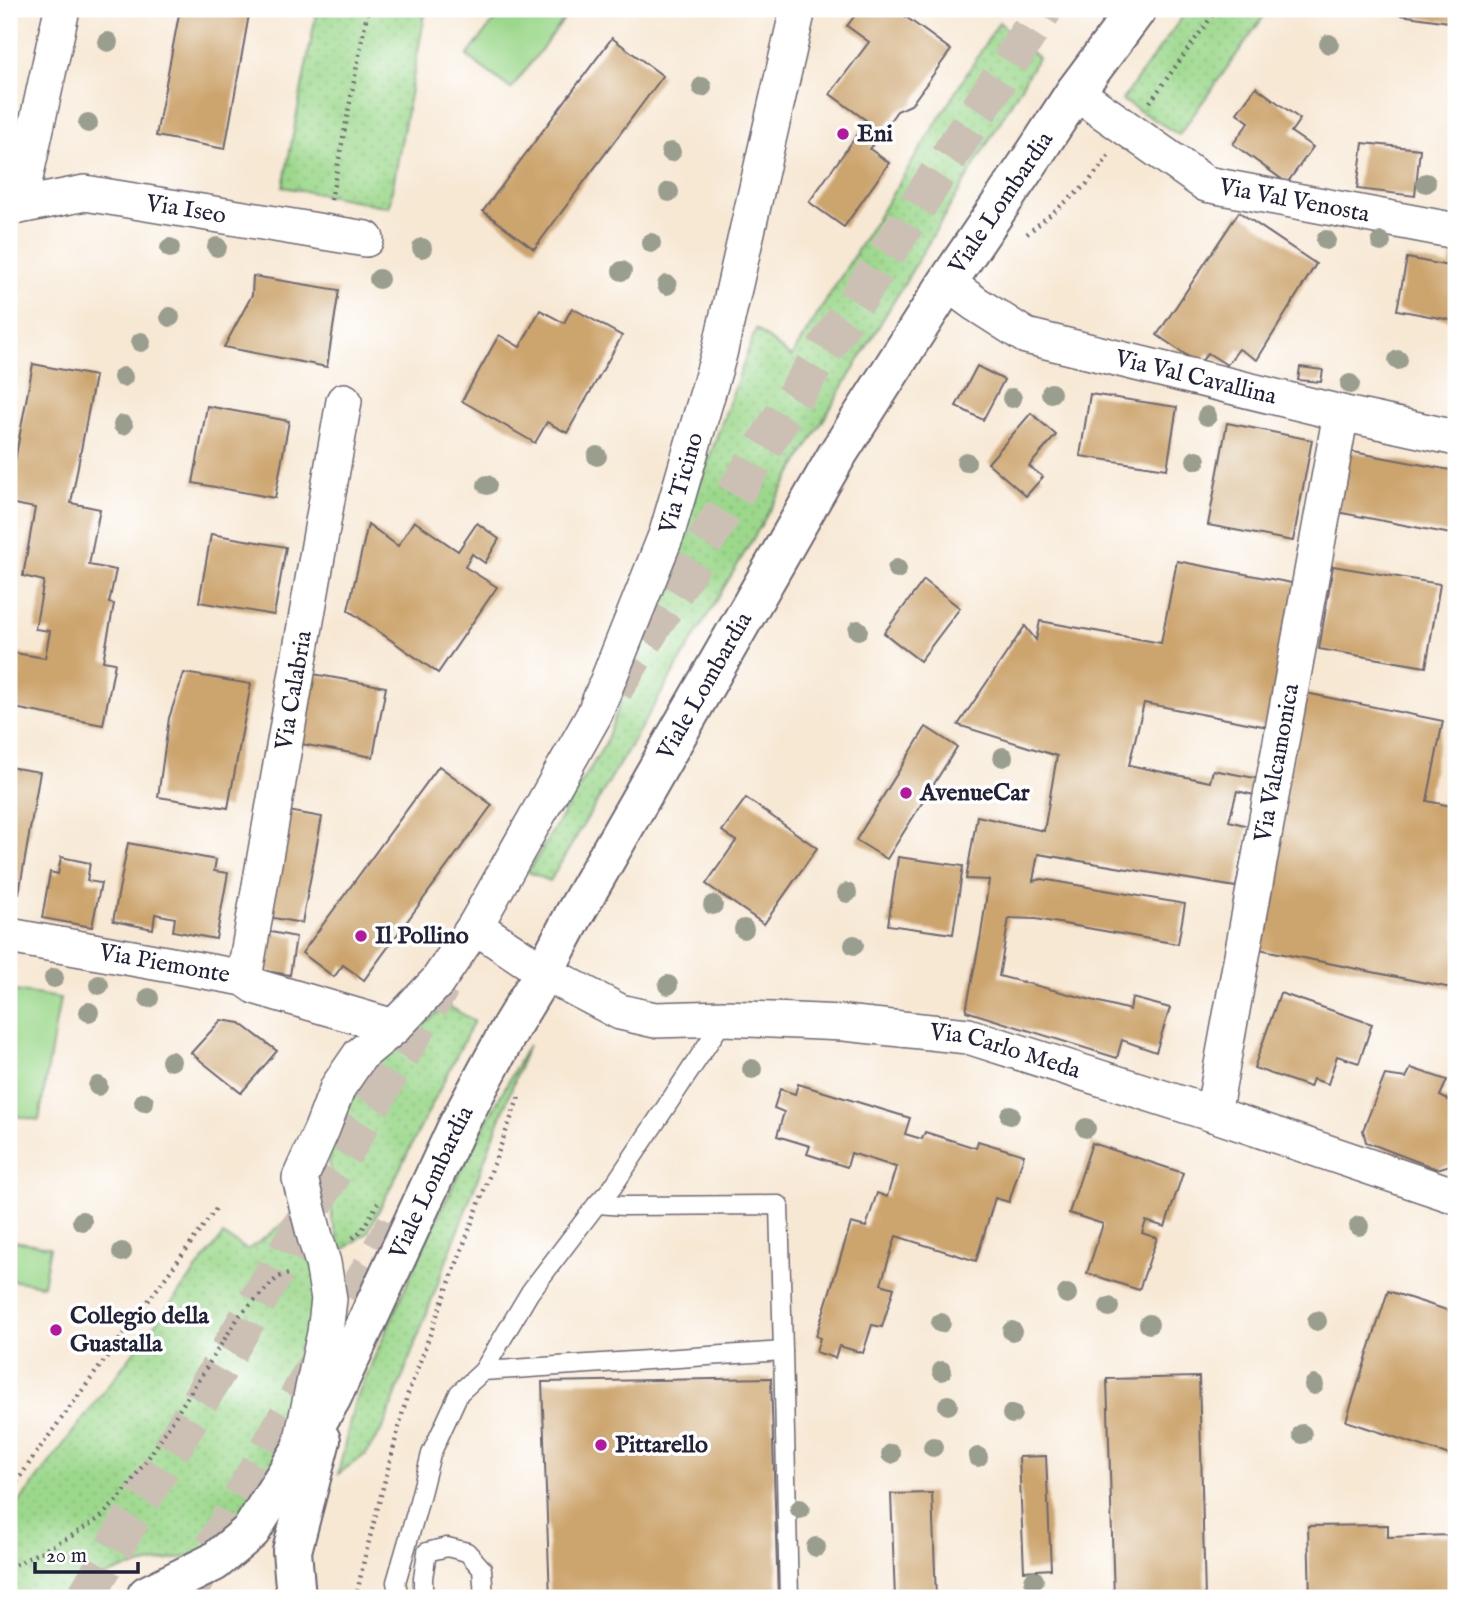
<svg xmlns="http://www.w3.org/2000/svg" width="1465" height="1607" font-family="'IM FELL English',serif">
<style>
.grass{fill:url(#grass-dots);stroke:#5f7d64;stroke-width:2}
.pitch{fill:#9cd88c;stroke:#5f7d64;stroke-width:2}
.building{fill:#cca46d}
.lines{fill:none;stroke-linecap:round;stroke-linejoin:round}
.highway-tunnel{stroke:#ccc0b5;stroke-width:38;stroke-dasharray:38 19;stroke-linecap:butt}
.lane-casing{stroke:#6d6771;stroke-width:21}
.street-casing{stroke:#6d6771;stroke-width:38}
.secondary-casing{stroke:#6d6771;stroke-width:42}
.path{stroke:#6d6771;stroke-width:4.5;stroke-dasharray:2 5;stroke-linecap:butt}
.lane{stroke:#fff;stroke-width:18}
.street{stroke:#fff;stroke-width:35}
.secondary{stroke:#fff;stroke-width:38}
.tree{fill:#9a9e8f}
.poi-dot{fill:#b5179e;stroke:#fff;stroke-width:2.5}
.labels{text-anchor:middle;dominant-baseline:central;stroke-width:7;stroke-linejoin:round;paint-order:stroke}
.poi-label{font-size:24px;font-weight:bold;fill:#22223b;stroke:#fff;text-anchor:start}
.street-label{font-size:24px;fill:#22223b;stroke:#fff}
</style>
<defs>
<pattern id="grass-dots" width="8" height="8" patternUnits="userSpaceOnUse" patternTransform="scale(1.75)"><rect width="8" height="8" fill="#9cd88c"/><path d="M2 2h.1M6 6h.1" fill="none" stroke="#86b97a" stroke-width="1.8" stroke-linecap="round"/></pattern>
</defs>
<rect width="100%" height="100%" fill="#fff"/>
<filter id="ink" filterUnits="userSpaceOnUse"><feTurbulence type="fractalNoise" baseFrequency=".0143" numOctaves="2"/><feDisplacementMap in="SourceGraphic" scale="14" xChannelSelector="R" yChannelSelector="G"/><feConvolveMatrix kernelMatrix="1 2 1 2 8 2 1 2 1" color-interpolation-filters="sRGB"/></filter>
<filter id="wash" filterUnits="userSpaceOnUse"><feTurbulence type="fractalNoise" baseFrequency=".00686" numOctaves="4" result="noise"/><feDisplacementMap in="SourceGraphic" scale="28" xChannelSelector="R" yChannelSelector="G"/><feGaussianBlur stdDeviation="1.57" result="paint"/><feColorMatrix in="noise" values="0 0 0 0 0 0 0 0 0 0 0 0 0 0 0 0 0 1.4 0 .05"/><feComposite in="paint" operator="in"/></filter>
<g filter="url(#wash)">
<rect width="100%" height="100%" fill="#f7e8d4"/>
<!-- grass -->
<g class="grass">
<polygon points="317,9 426,9 389,207 283,187"/>
<polygon points="1188,9 1269,9 1179,135 1122,100"/>
<polygon points="999,22 1038,58 550,881 528,872 605,744 756,329 791,357"/>
<polygon points="447,1005 474,1021 368,1232 342,1251 332,1220 329,1155 352,1094 378,1061"/>
<polygon points="528,1045 384,1426 366,1454 338,1474 354,1404 415,1265 458,1175"/>
<polygon points="293,1216 334,1322 322,1359 256,1508 226,1549 123,1569 55,1598 9,1598 9,1516 223,1235 248,1250"/>
</g>
<!-- pitch -->
<g class="pitch">
<polygon points="503,9 572,9 511,89 467,56"/>
<polygon points="9,990 60,998 39,1120 9,1115"/>
<polygon points="9,1240 50,1247 43,1285 9,1280"/>
</g>
<g id="blocks">
<!-- building -->
<g class="building">
<polygon points="180,9 250,9 225,149 156,136"/>
<polygon points="860,9 895,9 951,50 911,105 897,111 870,149 889,163 844,227 809,202 867,121 830,94 869,42 847,26"/>
<polygon points="1365,9 1456,9 1456,23 1365,10"/>
<polygon points="612,38 663,76 534,249 483,211"/>
<polygon points="1256,87 1300,119 1291,132 1313,147 1287,183 1233,144 1249,122 1237,113"/>
<polygon points="1363,143 1420,149 1415,196 1357,189"/>
<polygon points="1239,212 1316,264 1257,360 1239,349 1227,365 1208,353 1199,364 1157,335"/>
<polygon points="1452,252 1456,253 1456,321 1397,310 1407,258 1449,266"/>
<polygon points="253,276 339,290 327,367 224,347 252,295"/>
<polygon points="572,308 622,336 567,433 547,422 535,443 462,401 499,335 520,347 540,310 564,323"/>
<polygon points="33,364 95,376 71,503 100,509 89,565 116,570 109,603 114,604 103,661 115,663 103,725 9,707 9,652 45,658 50,631 35,629 44,581 23,576 35,508 9,503 9,492"/>
<polygon points="977,366 1004,380 983,420 956,406"/>
<polygon points="1300,367 1323,370 1321,382 1298,380"/>
<polygon points="1090,394 1177,407 1167,469 1080,456"/>
<polygon points="207,406 289,421 275,498 193,483"/>
<polygon points="1031,413 1056,435 1029,466 1043,477 1026,496 988,463"/>
<polygon points="1227,423 1312,440 1293,541 1208,525"/>
<polygon points="1348,451 1456,471 1456,535 1337,512"/>
<polygon points="414,521 458,551 477,523 499,539 485,563 472,554 465,567 497,587 438,673 348,610 368,524 398,546"/>
<polygon points="211,534 286,547 274,615 199,602"/>
<polygon points="1177,561 1297,584 1268,727 1144,703 1129,765 1210,782 1213,770 1260,779 1254,795 1237,791 1229,821 1248,826 1236,887 1038,854 1033,881 1042,879 1185,904 1178,944 1036,919 1009,918 999,976 1130,1010 1132,998 1170,1008 1156,1052 1122,1040 1117,1058 966,1011 981,934 989,880 966,879 977,816 1044,831 1057,756 958,725 1025,626 1036,640 1040,621 1161,643"/>
<polygon points="1333,566 1440,584 1426,667 1319,649"/>
<polygon points="924,580 960,608 920,661 884,633"/>
<polygon points="184,673 251,684 228,808 158,797 169,718"/>
<polygon points="313,674 386,687 373,757 301,744"/>
<polygon points="1306,693 1443,721 1427,801 1456,807 1456,989 1254,948"/>
<polygon points="926,727 957,747 887,859 856,840"/>
<polygon points="439,766 492,805 364,980 343,965 334,977 302,953"/>
<polygon points="9,767 40,772 19,893 9,892"/>
<polygon points="746,798 817,848 764,924 706,884 736,841 722,831"/>
<polygon points="288,811 322,817 302,923 268,917"/>
<polygon points="128,843 216,860 214,871 228,873 216,939 173,931 175,918 155,914 153,929 113,921"/>
<polygon points="61,857 90,863 87,881 101,883 92,927 42,918 50,872 58,874"/>
<polygon points="898,857 963,866 953,934 888,925"/>
<polygon points="266,931 296,937 290,975 259,970"/>
<polygon points="1280,993 1372,1024 1359,1063 1337,1056 1328,1084 1313,1079 1310,1087 1254,1068"/>
<polygon points="221,1020 240,1023 277,1051 241,1093 191,1053"/>
<polygon points="1411,1068 1447,1080 1440,1096 1456,1104 1456,1167 1450,1165 1437,1169 1366,1142 1363,1130 1385,1075 1406,1078"/>
<polygon points="798,1084 910,1118 905,1134 922,1139 925,1132 976,1148 978,1141 1024,1155 1009,1202 995,1198 976,1261 896,1236 881,1284 894,1288 882,1327 872,1325 863,1353 839,1346 835,1358 816,1352 820,1338 816,1336 851,1223 866,1227 877,1193 887,1197 896,1167 851,1153 847,1167 807,1154 810,1146 777,1136 784,1112 774,1108 780,1089 795,1094"/>
<polygon points="1092,1143 1183,1173 1165,1227 1146,1221 1142,1233 1157,1238 1139,1290 1087,1273 1103,1224 1069,1213"/>
<polygon points="1388,1291 1456,1313 1456,1457 1346,1421"/>
<polygon points="1199,1377 1205,1598 1114,1598 1107,1379"/>
<polygon points="771,1378 778,1598 550,1598 542,1382"/>
<polygon points="1046,1456 1051,1569 1024,1571 1019,1457"/>
<polygon points="932,1493 936,1598 895,1598 891,1494"/>
<polygon points="1451,1517 1456,1517 1456,1597 1310,1598 1308,1526 1388,1525 1388,1537 1451,1535"/>
</g>
</g>
</g>
<g filter="url(#ink)">
<use href="#blocks" fill-opacity="0" stroke="#6d6771" stroke-width="2"/>
<g class="lines">
<!-- highway-tunnel -->
<g class="highway-tunnel">
<polyline points="614,689 793,399 1044,9"/>
<polyline points="85,1598 441,986"/>
<polyline points="185,1598 395,1225"/>
</g>
<!-- lane casing -->
<g class="lane-casing">
<g id="lane">
<polyline points="783,1351 789,1598"/>
<polyline points="483,1371 530,1292 597,1204 612,1188 725,1018"/>
<polyline points="399,1598 396,1582 416,1513 431,1454 459,1393 483,1371 783,1351 779,1205 624,1206 597,1204"/>
<polyline points="423,1598 423,1578 427,1552 447,1547 467,1552 482,1569 484,1598"/>
</g>
</g>
<!-- street casing -->
<g class="street-casing">
<g id="street">
<path id="s1" d="M1075 92 1206 184 1456 231"/>
<path id="s2" d="M9 204 19 206 85 193 366 239"/>
<polyline points="19,206 62,9"/>
<path id="s3" d="M947 283 976 304 1026 336 1341 413 1456 438"/>
<path id="s4" d="M475 926 544 972 620 1012 655 1020 725 1018 844 1023 968 1036 1213 1114 1456 1196"/>
<path id="s5" d="M9 936 244 978 257 987 394 1027"/>
<path id="s6" d="M244 978 344 401"/>
<path id="s7" d="M1213 1114 1341 413"/>
<path id="s8" d="M302 1439 325 1333 329 1299 323 1263 315 1237 300 1178 322 1129 338 1087 360 1055 394 1027 437 982 475 926 594 715 667 533 719 354 798 9"/>
</g>
</g>
<!-- secondary casing -->
<g class="secondary-casing">
<g id="secondary">
<path id="s9" d="M147 1595 214 1562 251 1531 299 1453 332 1397 458 1125 512 1025 544 972 574 915 837 455 947 283 1036 152 1075 92 1137 9"/>
<polyline points="296,1598 292,1551 321,1440"/>
</g>
</g>
<!-- path -->
<g class="path">
<polyline points="1150,102 1217,9"/>
<polyline points="331,200 368,9"/>
<polyline points="1027,234 1086,185 1109,156"/>
<polyline points="353,1238 362,1230 378,1203"/>
<polyline points="9,1494 34,1456 216,1209"/>
<polyline points="9,1568 73,1535 100,1518 121,1496 151,1454 240,1315 278,1277 292,1273"/>
<polyline points="356,1598 364,1560 407,1396 520,1094"/>
</g>
<!-- lane -->
<use href="#lane" class="lane"/>
<!-- street -->
<use href="#street" class="street"/>
<!-- secondary -->
<use href="#secondary" class="secondary"/>
</g>
<!-- trees -->
<g class="tree">
<circle cx="108" cy="42" r="10"/>
<circle cx="1329" cy="44" r="10"/>
<circle cx="702" cy="87" r="10"/>
<circle cx="88" cy="123" r="10"/>
<circle cx="671" cy="152" r="10"/>
<circle cx="1426" cy="183" r="10"/>
<circle cx="669" cy="192" r="10"/>
<circle cx="1326" cy="240" r="10"/>
<circle cx="1381" cy="242" r="10"/>
<circle cx="651" cy="243" r="10"/>
<circle cx="217" cy="247" r="10"/>
<circle cx="170" cy="248" r="10"/>
<circle cx="422" cy="248" r="10"/>
<circle cx="622" cy="271" r="10"/>
<circle cx="379" cy="279" r="10"/>
<circle cx="667" cy="285" r="10"/>
<circle cx="170" cy="317" r="10"/>
<circle cx="141" cy="342" r="10"/>
<circle cx="1398" cy="360" r="10"/>
<circle cx="123" cy="377" r="10"/>
<circle cx="1350" cy="384" r="10"/>
<circle cx="1051" cy="393" r="10"/>
<circle cx="1012" cy="398" r="10"/>
<circle cx="1207" cy="416" r="10"/>
<circle cx="123" cy="425" r="10"/>
<circle cx="597" cy="456" r="10"/>
<circle cx="1196" cy="460" r="10"/>
<circle cx="966" cy="462" r="10"/>
<circle cx="487" cy="485" r="10"/>
<circle cx="897" cy="569" r="10"/>
<circle cx="858" cy="630" r="10"/>
<circle cx="1003" cy="757" r="10"/>
<circle cx="847" cy="893" r="10"/>
<circle cx="713" cy="905" r="10"/>
<circle cx="744" cy="929" r="10"/>
<circle cx="854" cy="945" r="10"/>
<circle cx="54" cy="978" r="10"/>
<circle cx="99" cy="985" r="10"/>
<circle cx="668" cy="985" r="10"/>
<circle cx="149" cy="998" r="10"/>
<circle cx="89" cy="1012" r="10"/>
<circle cx="171" cy="1061" r="10"/>
<circle cx="752" cy="1069" r="10"/>
<circle cx="98" cy="1086" r="10"/>
<circle cx="144" cy="1102" r="10"/>
<circle cx="1010" cy="1115" r="10"/>
<circle cx="1086" cy="1128" r="10"/>
<circle cx="82" cy="1221" r="10"/>
<circle cx="1359" cy="1226" r="10"/>
<circle cx="122" cy="1252" r="10"/>
<circle cx="1067" cy="1294" r="10"/>
<circle cx="1109" cy="1307" r="10"/>
<circle cx="1317" cy="1321" r="10"/>
<circle cx="941" cy="1323" r="10"/>
<circle cx="1149" cy="1324" r="10"/>
<circle cx="1012" cy="1331" r="10"/>
<circle cx="942" cy="1371" r="10"/>
<circle cx="1314" cy="1385" r="10"/>
<circle cx="948" cy="1405" r="10"/>
<circle cx="1012" cy="1414" r="10"/>
<circle cx="1302" cy="1434" r="10"/>
<circle cx="933" cy="1447" r="10"/>
<circle cx="891" cy="1454" r="10"/>
<circle cx="978" cy="1457" r="10"/>
<circle cx="800" cy="1509" r="10"/>
<circle cx="816" cy="1547" r="10"/>
<circle cx="1034" cy="1580" r="10"/>
</g>
</g>
<!-- markers -->
<g class="poi-dot">
<circle cx="843" cy="134" r="7"/>
<circle cx="906" cy="793" r="7"/>
<circle cx="361" cy="936" r="7"/>
<circle cx="56" cy="1330" r="7"/>
<circle cx="601" cy="1445" r="7"/>
</g>
<g class="labels">
<!-- poi labels -->
<g class="poi-label">
<text x="857" y="134">Eni</text>
<text x="920" y="793">AvenueCar</text>
<text x="375" y="936">Il Pollino</text>
<text x="70" y="1316">Collegio della<tspan x="70" dy="28">Guastalla</tspan></text>
<text x="615" y="1445">Pittarello</text>
</g>
<!-- street labels -->
<g class="street-label">
<text stroke="none"><textPath href="#s1" startOffset="250">Via Val Venosta</textPath></text>
<text stroke="none"><textPath href="#s9" startOffset="1650">Viale Lombardia</textPath></text>
<text stroke="none"><textPath href="#s2" startOffset="180">Via Iseo</textPath></text>
<text stroke="none"><textPath href="#s3" startOffset="270">Via Val Cavallina</textPath></text>
<text stroke="none"><textPath href="#s8" startOffset="1069">Via Ticino</textPath></text>
<text stroke="none"><textPath href="#s9" startOffset="1083">Viale Lombardia</textPath></text>
<text stroke="none"><textPath href="#s6" startOffset="292">Via Calabria</textPath></text>
<text stroke="none"><textPath href="#s7" startOffset="357">Via Valcamonica</textPath></text>
<text stroke="none"><textPath href="#s5" startOffset="158">Via Piemonte</textPath></text>
<text stroke="none"><textPath href="#s4" startOffset="558">Via Carlo Meda</textPath></text>
<text stroke="none"><textPath href="#s9" startOffset="516">Viale Lombardia</textPath></text>
</g>
</g>
<!-- margin -->
<rect width="1465" height="1607" fill="none" stroke="#fff" stroke-width="35"/>
<!-- scale -->
<path d="M35 1562v10h103v-10" fill="none" stroke="#22223b" stroke-width="3.5"/>
<text x="46" y="1562" font-size="21" fill="#22223b" stroke="#ffffff" stroke-width="5" paint-order="stroke">20 m</text>
</svg>
